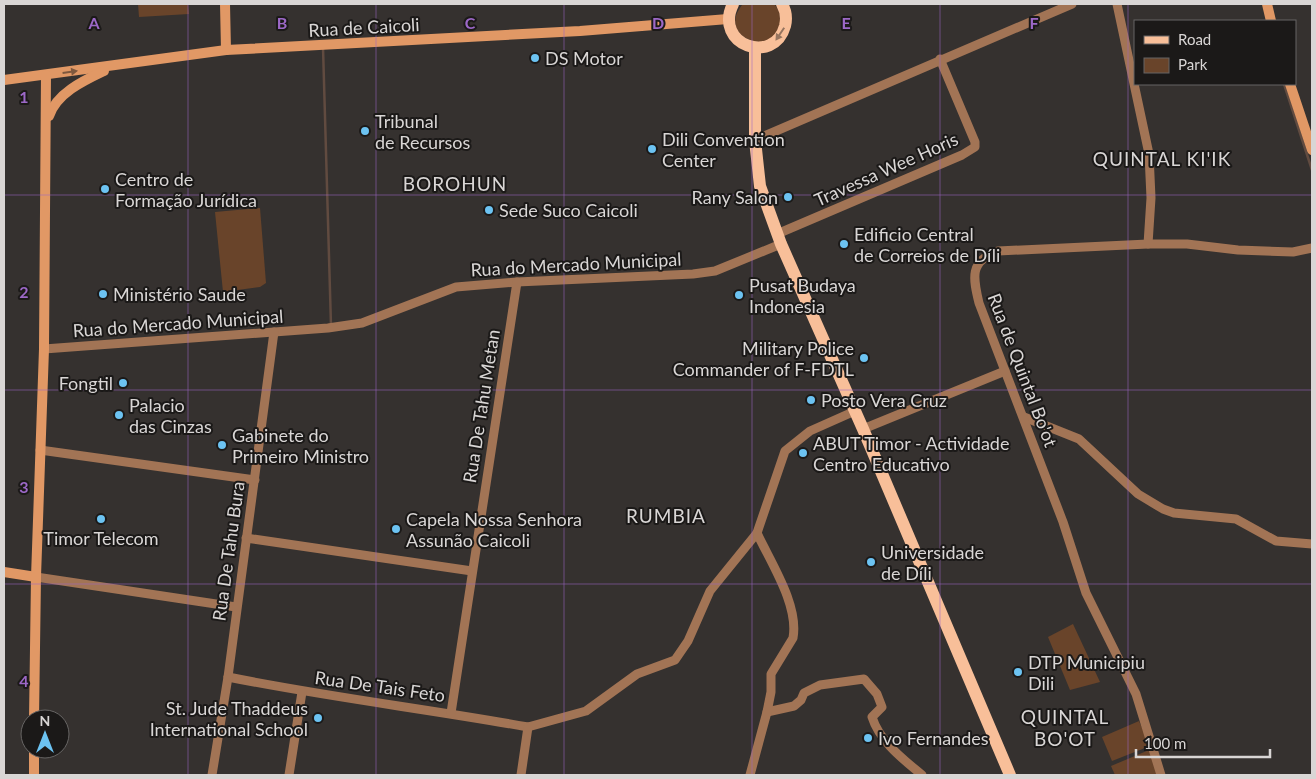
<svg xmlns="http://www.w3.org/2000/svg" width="1316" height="779" font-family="Lato,sans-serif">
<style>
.green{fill:#69442a}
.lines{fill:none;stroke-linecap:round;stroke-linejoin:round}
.stream{stroke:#614b40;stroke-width:2.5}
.street{stroke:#a27455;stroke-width:9}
.secondary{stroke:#e19865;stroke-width:10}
.primary{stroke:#f8bf99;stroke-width:12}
.oneway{fill:#95745f}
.oneway2{fill:#7e583e}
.grid{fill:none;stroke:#9c68c7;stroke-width:1;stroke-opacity:0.55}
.poi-dot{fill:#6cc3f2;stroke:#1b1918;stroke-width:2}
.labels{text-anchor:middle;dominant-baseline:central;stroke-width:4;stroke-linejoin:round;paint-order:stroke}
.street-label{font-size:18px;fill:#d9d6d5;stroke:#1b1918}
.poi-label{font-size:18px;fill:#d9d6d5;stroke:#1b1918;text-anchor:start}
.neighbourhood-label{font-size:19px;letter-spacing:1px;fill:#d9d6d5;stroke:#1b1918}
.grid-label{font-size:16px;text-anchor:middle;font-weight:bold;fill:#9c68c7;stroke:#1b1918;stroke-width:4;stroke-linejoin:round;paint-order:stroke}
</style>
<rect width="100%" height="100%" fill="#35312f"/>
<!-- green -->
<g class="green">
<polygon points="138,4 188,4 189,14 139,17"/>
<path d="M743 4H774C779 9 780 14 780 22 779 60 713 38 743 4Z"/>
<polygon points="260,208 266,283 260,287 223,292 215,212"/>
<polygon points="1073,624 1100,682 1070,690 1048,637"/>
<polygon points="1139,721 1150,746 1112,761 1102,737"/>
<polygon points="1149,750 1158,774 1115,775 1111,766"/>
</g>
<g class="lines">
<!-- stream -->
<g class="stream">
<polyline points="323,47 331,326"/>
<polyline points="1284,84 1312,170"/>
</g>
<!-- street -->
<g class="street">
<polyline points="1117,4 1149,154 1151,198 1148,244"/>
<polyline points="755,140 1072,4"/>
<polyline points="777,234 962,155 975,147 975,142 940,59"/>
<polyline points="44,349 328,328 362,323 456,287 517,282 693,274 715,271 781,244"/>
<polyline points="1024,417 1079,439 1138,494 1163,509 1174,513 1236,519 1276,541 1312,544"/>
<polyline points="863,429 1005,371"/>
<polyline points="40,450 255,480"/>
<polyline points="246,538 472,571"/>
<polyline points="36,577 236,607"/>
<path d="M228 677C327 697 428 709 528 727"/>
<path d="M767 712 794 706 801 700 804 693 820 685 864 679 877 694 882 707 872 717C880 742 903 759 922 775"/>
<polyline points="451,713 517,282"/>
<polyline points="212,775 228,677 274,332"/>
<polyline points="289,775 302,692"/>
<polyline points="521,775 528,727 586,711 637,674 675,660 688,641 710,591 757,533 785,451 810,431 855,411"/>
<path d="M750 775 767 712 771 692V674L793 638C799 605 771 563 757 533"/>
<path d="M1161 775 1136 694 1086 593 1063 522 979 303C973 278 969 261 998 251L1148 244H1187L1238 250 1293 252 1312 248"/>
</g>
<!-- secondary -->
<g class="secondary">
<polyline points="225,4 226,50"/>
<polyline points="1267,4 1271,21"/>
<polyline points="4,80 226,50 580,31 728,19"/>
<polyline points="1290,84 1312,150"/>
<path d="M49 116C57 93 83 81 104 71"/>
<polyline points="4,572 36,577"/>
<polyline points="34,719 36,577 44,349 46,75"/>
<polyline points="34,775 34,749"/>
</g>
<!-- primary -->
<g class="primary">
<path d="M733 4C713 45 774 66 785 26 787 18 786 11 782 4"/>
<polyline points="755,48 755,140 760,186 781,244 863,429 1010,775"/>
</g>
</g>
<!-- one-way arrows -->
<defs><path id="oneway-solid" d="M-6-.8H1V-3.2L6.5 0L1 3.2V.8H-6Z" transform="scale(1.25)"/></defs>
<use class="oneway" href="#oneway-solid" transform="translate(780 34) rotate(124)"/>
<use class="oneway2" href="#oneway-solid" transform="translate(70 72) rotate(-8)"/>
<!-- grid -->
<path class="grid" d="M188 4V775M376 4V775M564 4V775M752 4V775M940 4V775M1128 4V775M4 195H1312M4 390H1312M4 584H1312"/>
<!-- markers -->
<g class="poi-dot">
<circle cx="535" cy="58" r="5"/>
<circle cx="365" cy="131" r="5"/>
<circle cx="652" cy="149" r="5"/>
<circle cx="105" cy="189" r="5"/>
<circle cx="788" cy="197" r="5"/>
<circle cx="489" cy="210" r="5"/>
<circle cx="844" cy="244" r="5"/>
<circle cx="103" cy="294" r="5"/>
<circle cx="739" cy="295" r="5"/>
<circle cx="864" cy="358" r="5"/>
<circle cx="123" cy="383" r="5"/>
<circle cx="811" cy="400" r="5"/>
<circle cx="119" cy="415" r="5"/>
<circle cx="222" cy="445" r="5"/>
<circle cx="803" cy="453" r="5"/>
<circle cx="101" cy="519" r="5"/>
<circle cx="396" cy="529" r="5"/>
<circle cx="871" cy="562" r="5"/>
<circle cx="1018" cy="672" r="5"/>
<circle cx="318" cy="718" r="5"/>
<circle cx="868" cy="738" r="5"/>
</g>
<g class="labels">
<!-- street labels -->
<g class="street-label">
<text transform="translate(364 27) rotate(-3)">Rua de Caicoli</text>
<text transform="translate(886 169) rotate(-24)">Travessa Wee Horis</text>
<text transform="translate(576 264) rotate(-3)">Rua do Mercado Municipal</text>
<text transform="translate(178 323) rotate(-4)">Rua do Mercado Municipal</text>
<text transform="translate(1023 370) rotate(69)">Rua de Quintal Bo'ot</text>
<text transform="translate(481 406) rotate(-81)">Rua De Tahu Metan</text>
<text transform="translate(228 551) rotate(-82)">Rua De Tahu Bura</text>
<text transform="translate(380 686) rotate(8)">Rua De Tais Feto</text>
</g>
<!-- poi labels -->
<g class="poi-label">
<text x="545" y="58">DS Motor</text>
<text x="375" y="121">Tribunal<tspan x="375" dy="21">de Recursos</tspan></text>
<text x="662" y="139">Dili Convention<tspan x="662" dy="21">Center</tspan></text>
<text x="115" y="179">Centro de<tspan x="115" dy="21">Formação Jurídica</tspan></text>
<text x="778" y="197" text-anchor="end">Rany Salon</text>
<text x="499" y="210">Sede Suco Caicoli</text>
<text x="854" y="234">Edificio Central<tspan x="854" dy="21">de Correios de Díli</tspan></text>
<text x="749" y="285">Pusat Budaya<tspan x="749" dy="21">Indonesia</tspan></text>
<text x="113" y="294">Ministério Saude</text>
<text x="854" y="348" text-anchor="end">Military Police<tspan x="854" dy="21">Commander of F-FDTL</tspan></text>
<text x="113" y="383" text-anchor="end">Fongtil</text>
<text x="821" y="400">Posto Vera Cruz</text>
<text x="129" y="405">Palacio<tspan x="129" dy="21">das Cinzas</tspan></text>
<text x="232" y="435">Gabinete do<tspan x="232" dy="21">Primeiro Ministro</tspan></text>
<text x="813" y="443">ABUT Timor - Actividade<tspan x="813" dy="21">Centro Educativo</tspan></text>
<text x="406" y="519">Capela Nossa Senhora<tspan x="406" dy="21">Assunão Caicoli</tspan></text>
<text x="101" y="538" text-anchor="middle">Timor Telecom</text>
<text x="881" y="552">Universidade<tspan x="881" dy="21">de Díli</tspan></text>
<text x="1028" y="662">DTP Municipiu<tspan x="1028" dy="21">Dili</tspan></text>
<text x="308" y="708" text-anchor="end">St. Jude Thaddeus<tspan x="308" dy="21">International School</tspan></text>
<text x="878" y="738">Ivo Fernandes</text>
</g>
<!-- neighbourhood labels -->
<g class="neighbourhood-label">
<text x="1162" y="158">QUINTAL KI'IK</text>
<text x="455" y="183">BOROHUN</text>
<text x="666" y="515">RUMBIA</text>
<text x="1065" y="716">QUINTAL<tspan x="1065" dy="22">BO'OT</tspan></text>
</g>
</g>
<g class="grid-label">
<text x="94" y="29">A</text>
<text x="282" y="29">B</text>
<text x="470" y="29">C</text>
<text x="658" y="29">D</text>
<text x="846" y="29">E</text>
<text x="1034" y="29">F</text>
<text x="24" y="103">1</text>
<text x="24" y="298">2</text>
<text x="24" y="493">3</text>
<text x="24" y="687">4</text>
</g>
<!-- border -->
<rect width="1316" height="779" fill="none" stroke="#d9d6d5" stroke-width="10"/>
<!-- legend -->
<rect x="1134" y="20" width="162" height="65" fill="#1b1918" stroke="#676564"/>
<rect x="1144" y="36" width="25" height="8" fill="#f8bf99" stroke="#676564"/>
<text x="1178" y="45" font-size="15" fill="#d9d6d5">Road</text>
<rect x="1144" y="58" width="25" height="15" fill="#69442a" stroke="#676564"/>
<text x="1178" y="70" font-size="15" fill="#d9d6d5">Park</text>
<!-- north arrow -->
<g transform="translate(45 734)"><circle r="24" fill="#1b1918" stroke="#676564"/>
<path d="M0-4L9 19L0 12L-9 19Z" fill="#6cc3f2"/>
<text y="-8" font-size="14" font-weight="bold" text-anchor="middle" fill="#d9d6d5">N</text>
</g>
<!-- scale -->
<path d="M1136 749v8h134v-8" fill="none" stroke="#d9d6d5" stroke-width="2.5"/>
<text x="1144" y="749" font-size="15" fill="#d9d6d5" stroke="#1b1918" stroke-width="4" paint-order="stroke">100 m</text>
</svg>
